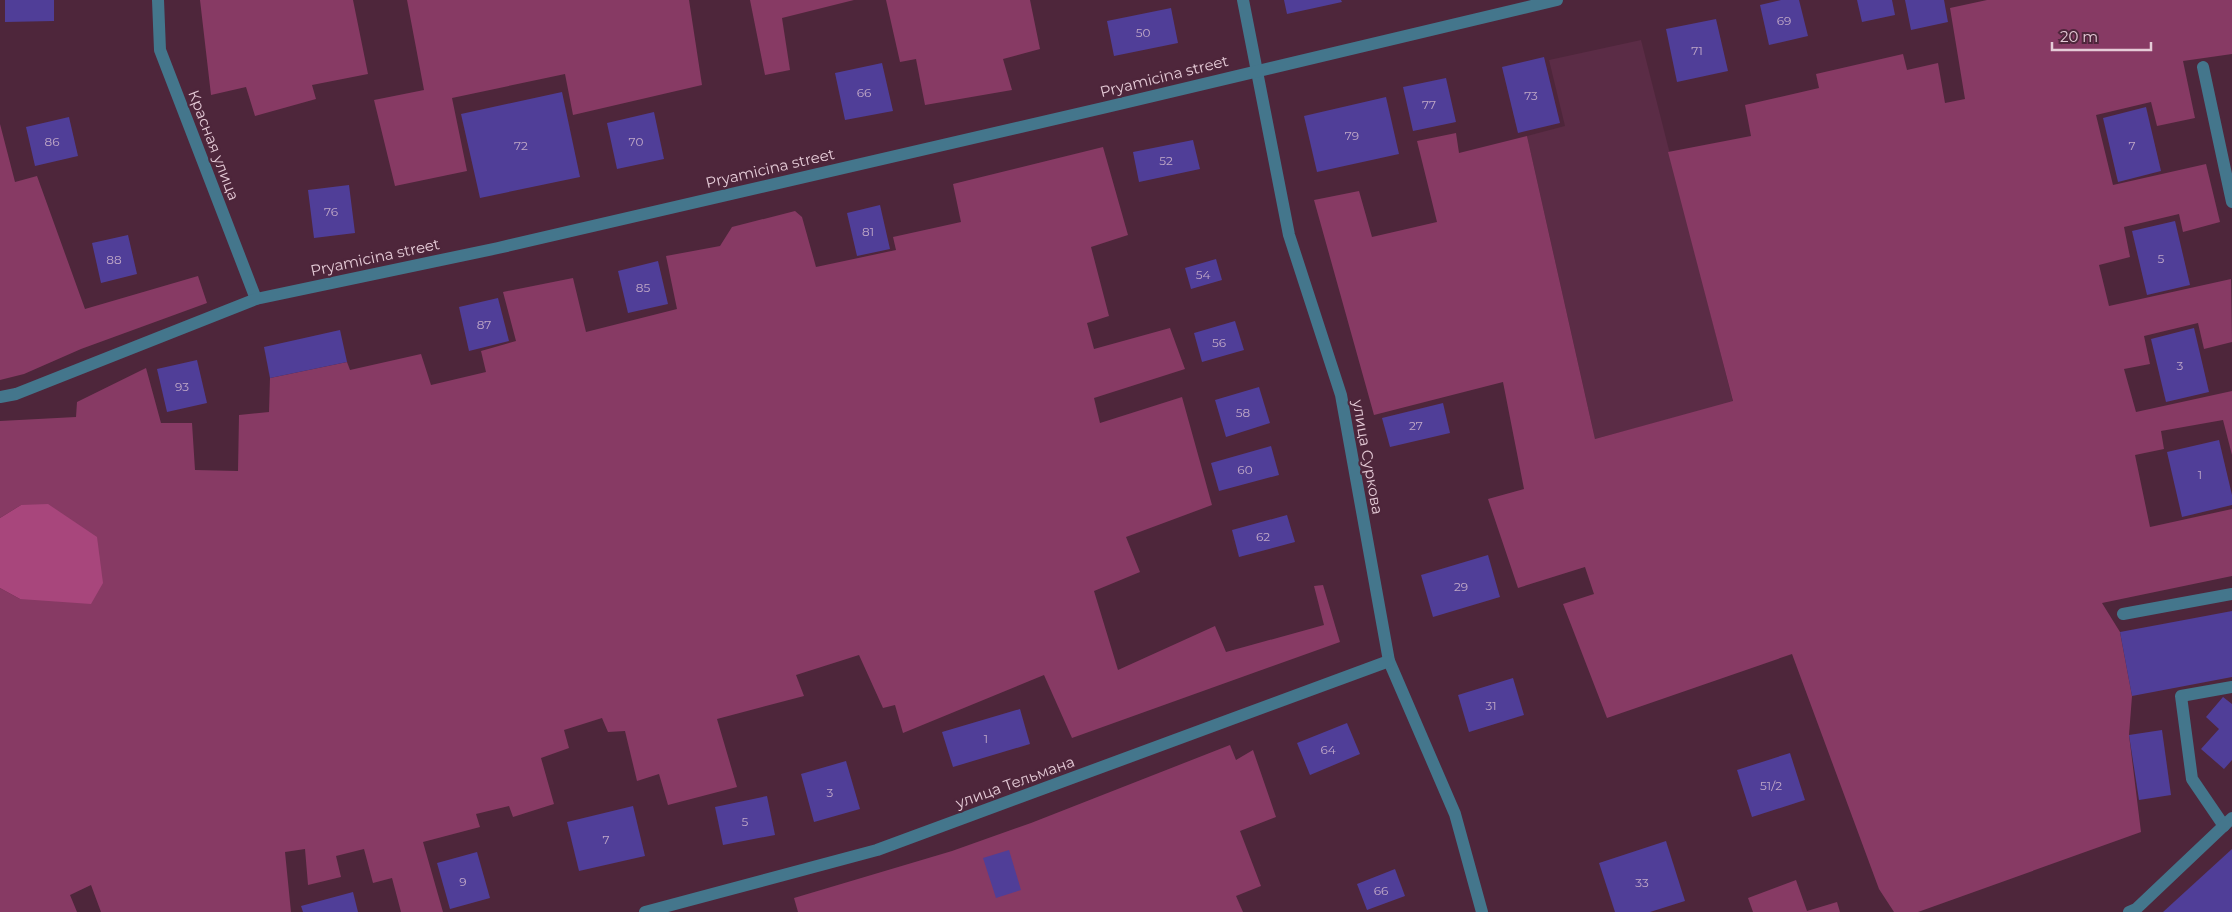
<svg xmlns="http://www.w3.org/2000/svg" width="2232" height="912" font-family="Montserrat,sans-serif">
<style>
.built{fill:#5b2c46}
.green{fill:#873a64}
.forest{fill:#a8467c}
.building{fill:#503e98}
.lines{fill:none;stroke-linecap:round;stroke-linejoin:round}
.minor{stroke:#44768c;stroke-width:12}
.labels{text-anchor:middle;dominant-baseline:central;stroke-width:4.5;stroke-linejoin:round;paint-order:stroke}
.number-label{font-size:12px;fill:#c0a8c7}
.street-label{font-size:15px;fill:#e5cbd7;stroke:#4e263b}
</style>
<rect width="100%" height="100%" fill="#4e263b"/>
<!-- built -->
<polygon class="built" points="1641,40 1733,402 1595,439 1527,136 1565,126 1549,60"/>
<!-- green -->
<g class="green">
<polygon points="200,0 353,0 368,74 312,85 316,99 255,116 246,87 211,95"/>
<polygon points="407,0 689,0 702,85 573,115 565,74 452,98 467,171 395,186 374,100 424,90"/>
<polygon points="750,0 854,0 782,18 790,70 765,75"/>
<polygon points="886,0 1030,0 1040,49 1003,59 1012,90 925,105 916,59 900,62"/>
<polygon points="1987,0 2232,0 2232,54 2183,61 2195,118 2157,126 2151,102 2096,115 2113,185 2206,164 2220,222 2183,232 2179,214 2124,227 2130,257 2099,265 2109,306 2231,279 2232,342 2204,349 2198,323 2144,336 2150,364 2124,369 2136,412 2232,391 2232,455 2223,420 2161,431 2164,449 2135,455 2150,527 2232,509 2232,576 2102,603 2120,632 2132,696 2129,735 2141,832 1918,912 1894,912 1879,889 1792,654 1607,718 1563,604 1594,594 1585,567 1518,588 1488,499 1524,489 1503,382 1374,415 1314,200 1359,191 1372,237 1437,222 1417,141 1456,133 1459,153 1527,136 1595,439 1733,401 1668,152 1751,136 1745,105 1819,88 1816,74 1903,54 1907,70 1938,63 1945,103 1965,99 1950,8"/>
<polygon points="0,124 15,182 37,176 85,309 198,276 207,303 81,349 24,374 0,380"/>
<polygon points="1103,147 1128,235 1091,247 1109,316 1087,323 1094,349 1170,328 1185,369 1094,398 1100,423 1182,397 1212,505 1126,537 1140,572 1094,591 1118,670 1215,626 1226,652 1324,625 1314,586 1323,585 1340,642 1072,738 1044,675 903,733 895,705 883,708 859,655 796,675 804,696 717,719 737,787 668,805 659,774 637,781 625,731 608,732 602,718 564,730 569,748 541,758 554,804 513,817 509,806 476,814 480,827 423,842 443,912 401,912 392,878 373,883 364,849 336,856 341,877 308,885 305,849 285,852 291,912 101,912 91,885 70,895 77,912 0,912 0,588 20,599 21,505 0,518 0,421 76,417 77,402 146,368 161,423 192,423 195,470 238,471 239,415 269,412 270,378 347,362 350,370 421,354 431,385 486,372 481,351 516,341 503,292 573,278 586,332 677,309 666,256 720,246 732,227 795,211 802,217 816,267 896,250 893,237 961,222 953,184"/>
<polygon points="1230,745 1236,760 1253,750 1276,817 1240,831 1261,886 1236,896 1243,912 798,912 794,898 952,851 1031,823"/>
<polygon points="1796,880 1807,911 1837,902 1840,912 1753,912 1748,898"/>
</g>
<!-- forest -->
<polygon class="forest" points="48,504 97,537 103,583 91,604 20,599 0,588 0,518 21,505"/>
<!-- building -->
<g class="building">
<polygon points="5,0 54,0 54,21 5,22"/>
<polygon points="1284,0 1341,0 1342,2 1287,14"/>
<polygon points="1781,0 1799,0 1808,36 1769,45 1760,5"/>
<polygon points="1857,0 1892,0 1895,15 1862,22"/>
<polygon points="1905,0 1944,0 1948,22 1911,30"/>
<polygon points="1171,8 1178,43 1114,56 1107,21"/>
<polygon points="1716,19 1728,71 1677,82 1666,29"/>
<polygon points="1544,57 1560,123 1518,133 1502,67"/>
<polygon points="882,63 893,111 845,120 835,73"/>
<polygon points="1446,78 1456,122 1413,131 1403,87"/>
<polygon points="562,92 580,177 480,198 461,114"/>
<polygon points="1386,97 1399,154 1317,172 1304,116"/>
<polygon points="2146,107 2161,171 2118,182 2103,118"/>
<polygon points="654,112 664,159 617,169 607,123"/>
<polygon points="69,117 78,156 35,166 26,127"/>
<polygon points="1193,140 1200,169 1139,182 1133,152"/>
<polygon points="349,185 355,233 314,238 308,190"/>
<polygon points="880,205 890,249 857,256 847,213"/>
<polygon points="2175,221 2190,285 2147,295 2132,231"/>
<polygon points="128,235 137,274 101,283 92,243"/>
<polygon points="1216,259 1222,280 1191,289 1185,268"/>
<polygon points="658,261 668,304 628,313 618,271"/>
<polygon points="498,298 509,341 469,351 459,307"/>
<polygon points="1235,321 1244,350 1202,362 1194,333"/>
<polygon points="2194,328 2209,392 2166,402 2151,339"/>
<polygon points="340,330 347,362 270,378 264,347"/>
<polygon points="197,360 207,403 167,412 157,369"/>
<polygon points="1259,387 1270,423 1226,437 1215,400"/>
<polygon points="1443,403 1450,433 1390,447 1382,418"/>
<polygon points="2219,440 2232,495 2232,505 2182,517 2167,452"/>
<polygon points="1271,446 1279,475 1219,491 1211,463"/>
<polygon points="1287,515 1295,542 1239,557 1232,530"/>
<polygon points="1488,555 1500,597 1433,617 1421,575"/>
<polygon points="2232,611 2232,677 2132,696 2120,632"/>
<polygon points="1513,678 1524,715 1469,732 1458,695"/>
<polygon points="2223,697 2232,704 2232,760 2224,769 2201,749 2219,729 2206,717"/>
<polygon points="1020,709 1030,744 953,767 942,732"/>
<polygon points="1347,723 1360,754 1310,775 1297,743"/>
<polygon points="2162,730 2171,795 2139,800 2129,735"/>
<polygon points="1790,753 1805,800 1752,817 1737,770"/>
<polygon points="846,761 860,809 814,822 801,774"/>
<polygon points="767,796 775,835 723,845 715,807"/>
<polygon points="633,806 645,856 579,871 567,822"/>
<polygon points="1666,841 1685,901 1650,912 1615,912 1599,863"/>
<polygon points="2232,849 2232,912 2163,912"/>
<polygon points="1009,850 1021,890 996,898 983,858"/>
<polygon points="477,852 490,898 450,909 437,863"/>
<polygon points="1395,869 1405,896 1367,910 1357,884"/>
<polygon points="353,892 358,912 303,912 301,906"/>
</g>
<g class="lines">
<!-- minor -->
<g class="minor">
<polyline points="158,0 160,50 256,299"/>
<polyline points="1243,0 1289,235 1341,395 1389,661 1455,814 1482,912"/>
<polyline points="2203,67 2232,202"/>
<polyline points="0,397 16,394 256,299 498,248 1107,107 1557,0"/>
<polyline points="2123,614 2232,594"/>
<polyline points="2224,826 2192,779 2181,696 2232,687"/>
<polyline points="645,912 877,850 1389,661"/>
<polyline points="2129,912 2136,909 2232,818"/>
</g>
</g>
<g class="labels">
<!-- number labels -->
<g class="number-label">
<text x="1784" y="20">69</text>
<text x="1143" y="32">50</text>
<text x="1697" y="50">71</text>
<text x="864" y="92">66</text>
<text x="1531" y="95">73</text>
<text x="1429" y="104">77</text>
<text x="1352" y="135">79</text>
<text x="52" y="141">86</text>
<text x="636" y="141">70</text>
<text x="521" y="145">72</text>
<text x="2132" y="145">7</text>
<text x="1166" y="160">52</text>
<text x="331" y="211">76</text>
<text x="868" y="231">81</text>
<text x="2161" y="258">5</text>
<text x="114" y="259">88</text>
<text x="1203" y="274">54</text>
<text x="643" y="287">85</text>
<text x="484" y="324">87</text>
<text x="1219" y="342">56</text>
<text x="2180" y="365">3</text>
<text x="182" y="386">93</text>
<text x="1243" y="412">58</text>
<text x="1416" y="425">27</text>
<text x="1245" y="469">60</text>
<text x="2200" y="474">1</text>
<text x="1263" y="536">62</text>
<text x="1461" y="586">29</text>
<text x="1491" y="705">31</text>
<text x="986" y="738">1</text>
<text x="1328" y="749">64</text>
<text x="1771" y="785">51/2</text>
<text x="830" y="792">3</text>
<text x="745" y="821">5</text>
<text x="606" y="839">7</text>
<text x="463" y="881">9</text>
<text x="1642" y="882">33</text>
<text x="1381" y="890">66</text>
</g>
<!-- street labels -->
<g class="street-label">
<text transform="translate(1164 76) rotate(-14)">Pryamicina street</text>
<text transform="translate(214 145) rotate(69)">Красная улица</text>
<text transform="translate(770 168) rotate(-13)">Pryamicina street</text>
<text transform="translate(375 257) rotate(-12)">Pryamicina street</text>
<text transform="translate(1368 457) rotate(80)">улица Суркова</text>
<text transform="translate(1015 782) rotate(-20)">улица Тельмана</text>
</g>
</g>
<!-- scale -->
<path d="M2052 42v8h99v-8" fill="none" stroke="#e5cbd7" stroke-width="2.5"/>
<text x="2060" y="42" font-size="15" fill="#e5cbd7" stroke="#4e263b" stroke-width="4" paint-order="stroke">20 m</text>
</svg>
